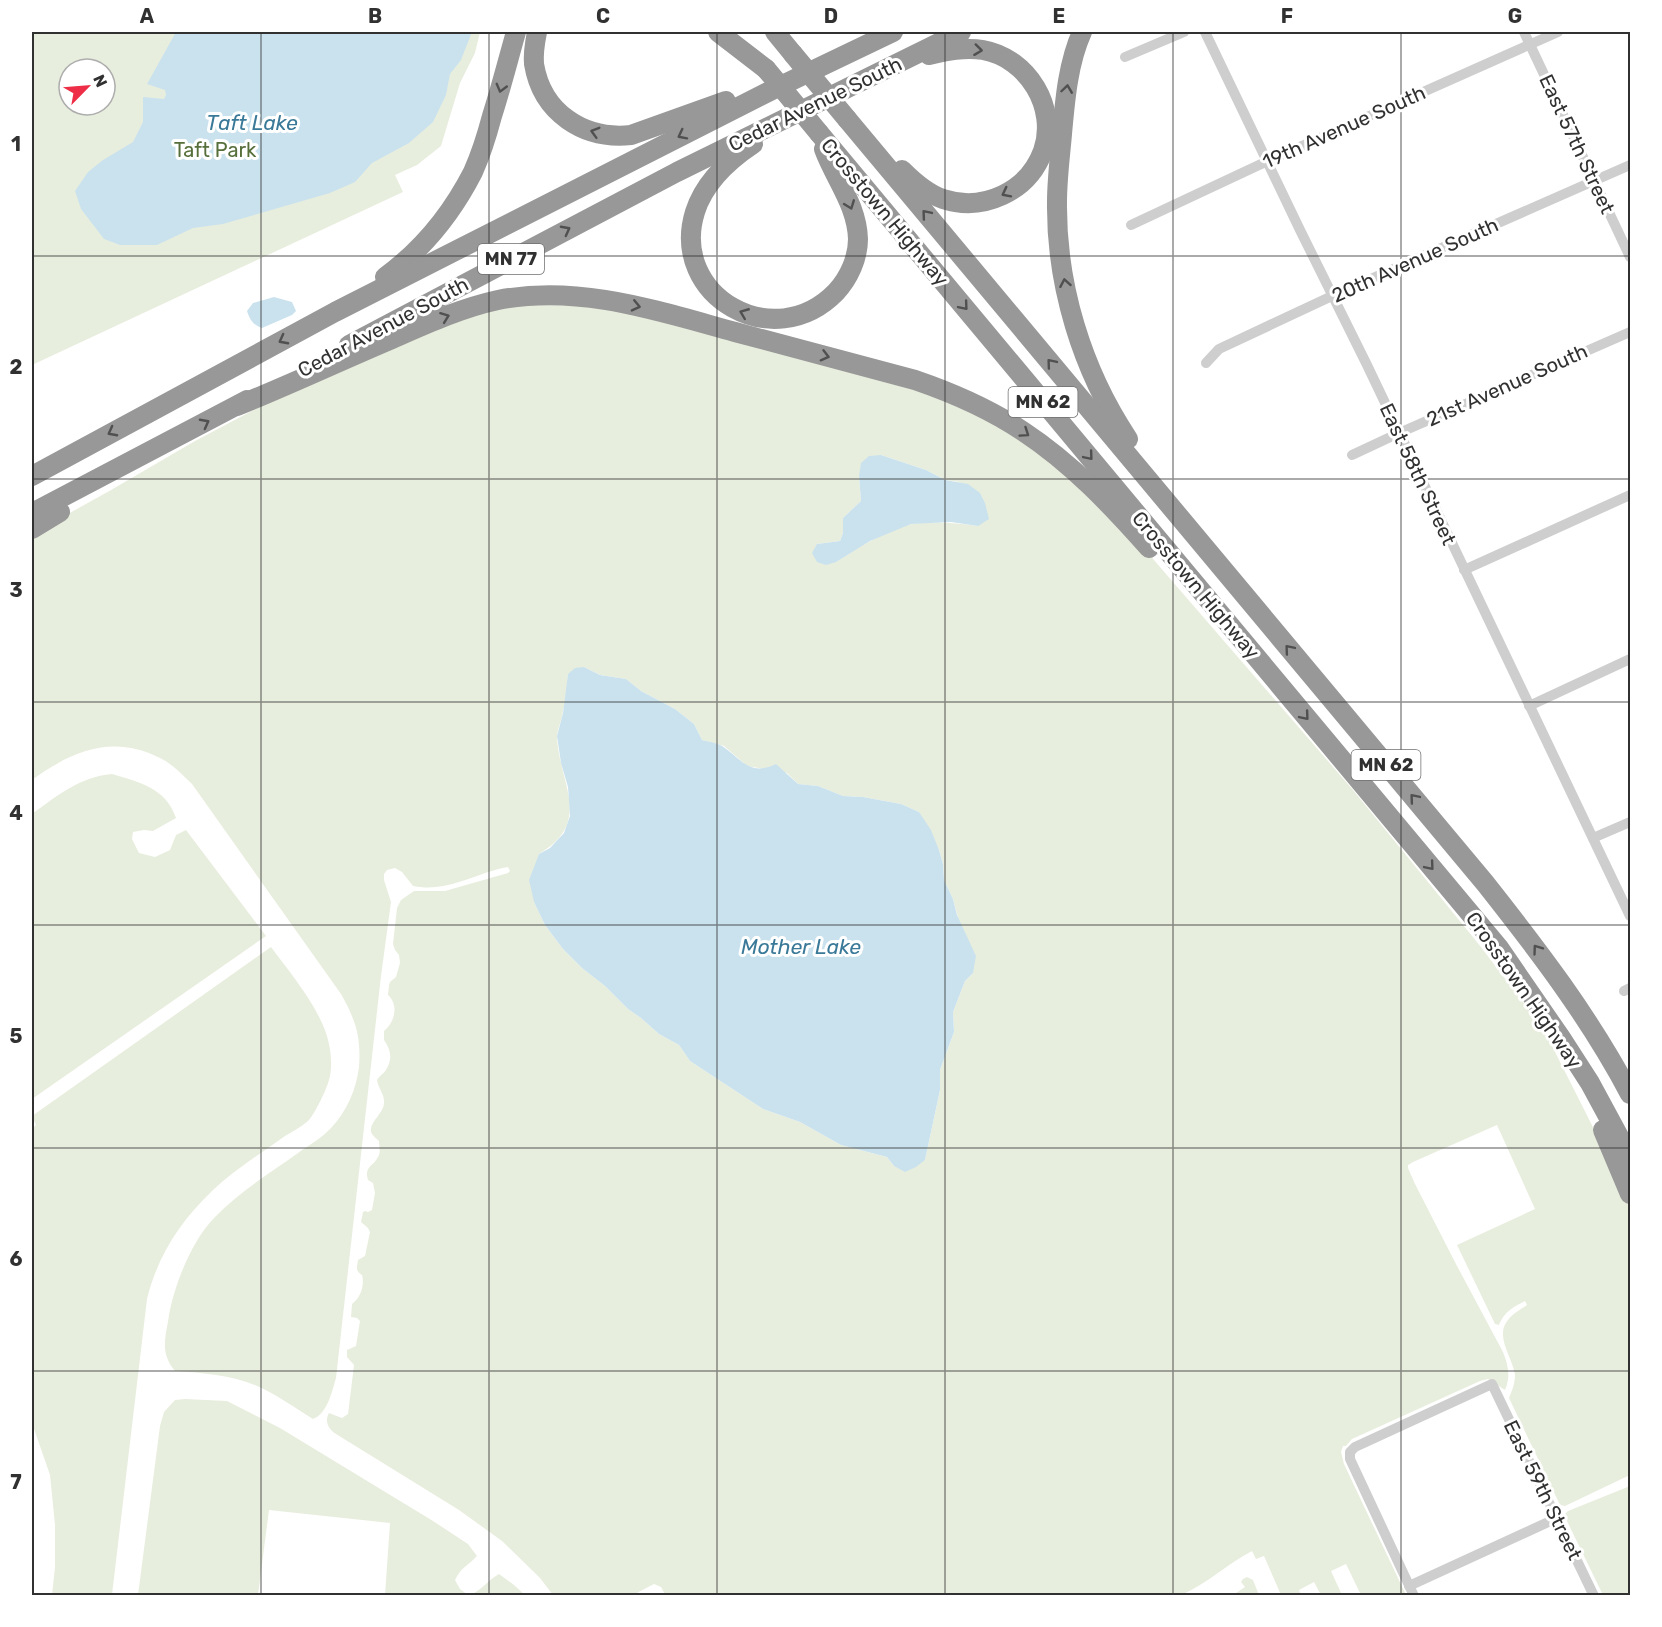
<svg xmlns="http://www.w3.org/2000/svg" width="1662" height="1627" font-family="Rubik,sans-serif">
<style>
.green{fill:#e8eede;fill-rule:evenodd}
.water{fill:#cae2ee}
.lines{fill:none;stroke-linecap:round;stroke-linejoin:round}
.minor{stroke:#cecece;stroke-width:10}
.motorway{stroke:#989898;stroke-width:20}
.motorway-bridge{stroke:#989898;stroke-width:20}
.oneway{stroke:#505050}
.grid{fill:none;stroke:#313131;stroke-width:1.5;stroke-opacity:0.55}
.labels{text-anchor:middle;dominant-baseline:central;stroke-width:6;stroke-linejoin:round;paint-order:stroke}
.shield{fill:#fff;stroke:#6f6f6f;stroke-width:1.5}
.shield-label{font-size:18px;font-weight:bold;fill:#313131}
.street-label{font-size:20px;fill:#313131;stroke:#fff}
.park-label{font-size:20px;fill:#566f3b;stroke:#fff}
.water-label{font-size:21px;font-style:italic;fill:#3a7998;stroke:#fff}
.neatline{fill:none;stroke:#313131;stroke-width:2}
.grid-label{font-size:20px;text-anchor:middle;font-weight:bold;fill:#313131}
</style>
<rect width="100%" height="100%" fill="#fff"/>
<!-- green -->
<g class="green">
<path d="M32 32H480L475 53 460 83 441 146 417 165 395 175 403 192 32 365ZM69 69H105V105H69Z"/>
<path d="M580 299 914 383 1017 432 1128 530 1353 790 1481 947 1523 1002 1547 1036 1605 1151 1630 1209V1475L1565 1506 1560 1505 1509 1398C1512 1391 1515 1383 1515 1375 1513 1358 1494 1336 1508 1320 1512 1314 1521 1309 1527 1305L1525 1301C1512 1308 1505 1311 1499 1325L1495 1324 1457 1245 1535 1209 1497 1125 1413 1162 1408 1165V1168L1415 1184 1456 1264 1503 1352C1508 1365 1511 1376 1505 1390L1488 1379 1480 1381 1352 1439 1346 1446H1343L1341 1452 1344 1464 1406 1595H1361L1346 1564 1331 1571 1342 1595H1321L1314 1582 1299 1590 1301 1595H1281L1264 1556 1256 1559 1252 1551C1227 1564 1207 1584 1181 1595L666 1596 661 1587 654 1584 633 1595H553L540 1578 502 1541 459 1510 336 1434C329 1429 324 1422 329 1413L342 1418 348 1414 354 1365 347 1357V1350L356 1346 360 1321 357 1318 351 1317 352 1304C360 1298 365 1286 362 1275 355 1271 357 1267 358 1260L365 1256 370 1232 368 1228 361 1222 363 1212 365 1211 368 1212 372 1210 375 1193 373 1183 368 1180C364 1166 373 1167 378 1157 381 1152 379 1146 379 1141 377 1139 374 1137 372 1134 366 1124 384 1114 384 1103 385 1095 378 1088 377 1080 380 1075 385 1073 387 1068 393 1057 390 1049 384 1040V1031C395 1022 399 1005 388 995L389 985 390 982 396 977 400 963 399 955 395 950 393 944 397 908 401 900 414 891H445L508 873 510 871 508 867C475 873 448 893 413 886L402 872 395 868 387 870 384 874V880L391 902 381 976 336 1378C332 1392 327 1414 313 1419 295 1408 276 1394 257 1386 232 1375 202 1373 175 1371 159 1352 166 1337 169 1315 175 1283 192 1240 215 1217 239 1192 270 1173 298 1153 309 1145 322 1138 331 1128 347 1111 356 1090 359 1067 361 1036 356 1021 341 994L192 784C182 775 173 764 160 758 112 734 72 751 32 780V534L111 490 195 441 280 396 489 306ZM881 455 926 470 945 480 959 482 978 526C956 523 935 521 912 524 889 528 856 549 836 562L817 544 840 541 843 533V518L861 501 859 476ZM584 667 600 675 626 679 641 691 675 709 694 724 702 740 724 746 747 766 787 773 798 784 818 786 843 796 863 797 901 804 919 812 939 850 943 864 944 880 953 899 973 973 965 981 953 1012 954 1032 940 1070V1090L925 1160 894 1166 887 1157 841 1145 800 1122 763 1109 690 1061 679 1045 659 1034 641 1018 628 1009 605 986 582 968 563 949 545 925 534 902 539 854C593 822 560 785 557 738 557 730 562 720 563 711 566 699 567 687 568 674Z"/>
<path d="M112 774C139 782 166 788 176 818L153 831 144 830 133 832 132 839 139 853 155 857 170 850 176 835 186 830 266 936 32 1099V814C57 796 79 777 112 774Z"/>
<path d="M271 947C291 974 323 1012 329 1044 331 1054 332 1066 330 1076 328 1087 315 1114 308 1121 301 1127 293 1131 285 1136 260 1154 234 1170 212 1191 180 1222 158 1255 147 1299L112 1595H52L55 1567V1525L50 1475 32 1423V1129L36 1125 32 1116Z"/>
<path d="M185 1399 227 1401 280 1428 433 1521 468 1544 477 1556C468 1566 461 1567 455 1580L460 1589 468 1595H385L390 1523 269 1510 258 1595H138L160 1426 164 1412 175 1400Z"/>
<polygon points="1630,1486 1630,1595 1603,1595 1564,1515 1568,1511"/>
<path d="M499 1574 514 1585 525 1595H470C482 1590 488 1580 499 1574Z"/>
<polygon points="1247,1577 1253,1580 1259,1595 1233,1595 1245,1587 1241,1582 1243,1579"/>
</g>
<!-- water -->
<g class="water">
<polygon points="176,32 472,32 461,60 450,74 446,95 433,122 409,143 372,163 355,182 330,193 223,224 193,228 157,245 120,245 104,239 81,209 75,191 88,172 103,160 133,142 143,122 143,97 164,99 166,95 165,90 147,84"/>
<path d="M274 297 292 302 296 311 292 315 262 328C253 325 250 320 247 311L253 303Z"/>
<polygon points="881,455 926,470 945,480 968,484 980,493 985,503 989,519 978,526 951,522 911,524 870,541 836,562 826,565 817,562 812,553 817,544 840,541 843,533 843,518 861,501 859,476 861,463 869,456"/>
<path d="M584 667 600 675 626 679 641 691 675 709 694 724 702 740C710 742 719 743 725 748 743 761 750 776 776 764L798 784 818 786 843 796 863 797 901 804 919 812 931 830 939 850 943 864 944 880 953 899 957 915 976 956 973 973 965 981 953 1012 954 1032 940 1070V1090L925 1160 916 1167 905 1172 894 1166 887 1157 841 1145 800 1122 763 1109 690 1061 679 1045 659 1034 641 1018 628 1009 605 986 582 968 563 949 545 925 534 902 529 880 539 854 550 848 564 833 570 816 568 787 561 763 557 736 563 713 568 674 575 668Z"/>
</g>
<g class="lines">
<!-- minor -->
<g class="minor">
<polyline points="1205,32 1300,230 1367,365 1630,916"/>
<polyline points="1524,32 1630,257"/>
<polyline points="1125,57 1184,32"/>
<polyline points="1131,225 1259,165 1558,32"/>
<polyline points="1206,363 1219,349 1332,296 1630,165"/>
<polyline points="1352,455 1399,433 1630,332"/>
<polyline points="1464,570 1630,495"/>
<polyline points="1529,706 1630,659"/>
<polyline points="1593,838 1630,822"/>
<polyline points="1624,991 1630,988"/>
<polyline points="1409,1586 1557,1518"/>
<polyline points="1414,1596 1350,1459 1350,1452 1355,1447 1492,1384 1594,1596"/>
</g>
<!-- motorway -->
<g class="motorway">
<path d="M537 32C535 42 533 53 534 64 542 113 584 140 631 135L726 101"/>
<polyline points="718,32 766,69"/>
<polyline points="775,32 793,54"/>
<path d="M1082 32C1068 63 1065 100 1062 134 1060 157 1057 179 1057 202 1056 285 1082 370 1128 439"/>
<path d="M847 119 1485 883C1538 950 1590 1018 1630 1094"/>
<polyline points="819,133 1499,948 1561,1038 1590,1083 1630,1157"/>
<path d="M753 144C729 160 704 183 695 212 669 296 774 356 836 292 849 278 858 258 858 239 857 205 835 179 824 149"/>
<path d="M902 170C913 181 928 194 943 199 983 212 1028 192 1043 151 1058 108 1028 58 983 50 965 47 946 51 929 55"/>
<path d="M385 277C422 250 452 213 473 172 481 154 487 135 492 116 501 88 508 60 516 32"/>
<polyline points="349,345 677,172 961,32"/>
<path d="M237 406C289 385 340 361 392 339 426 324 461 308 498 300 579 284 658 311 735 332 795 348 855 364 915 380 953 393 990 409 1024 432 1071 463 1112 506 1149 548"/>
<polyline points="32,476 335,312 772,90 893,32"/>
<polyline points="32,513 247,400"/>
<polyline points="32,529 60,512"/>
<polyline points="1603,1130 1630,1194"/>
</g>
<!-- motorway-bridge -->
<g class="motorway-bridge">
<polyline points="793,54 847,119"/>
<polyline points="766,69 819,133"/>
</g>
</g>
<!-- one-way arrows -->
<defs><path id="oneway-chevron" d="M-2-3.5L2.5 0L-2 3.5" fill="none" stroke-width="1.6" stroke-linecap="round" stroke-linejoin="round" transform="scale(1.5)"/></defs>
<g class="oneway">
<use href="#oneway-chevron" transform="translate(978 50) rotate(7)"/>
<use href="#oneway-chevron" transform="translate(501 88) rotate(105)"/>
<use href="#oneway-chevron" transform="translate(1067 89) rotate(-82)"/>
<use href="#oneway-chevron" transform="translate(595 132) rotate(-164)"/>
<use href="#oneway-chevron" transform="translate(682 135) rotate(153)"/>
<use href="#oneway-chevron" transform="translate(1006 193) rotate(153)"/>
<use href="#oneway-chevron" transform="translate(850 205) rotate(69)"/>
<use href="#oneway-chevron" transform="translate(926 214) rotate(-130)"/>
<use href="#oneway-chevron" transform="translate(566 230) rotate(-28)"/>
<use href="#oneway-chevron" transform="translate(1065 283) rotate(-100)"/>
<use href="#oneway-chevron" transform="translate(636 306) rotate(13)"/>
<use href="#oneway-chevron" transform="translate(964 306) rotate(50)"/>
<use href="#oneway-chevron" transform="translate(744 313) rotate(-158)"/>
<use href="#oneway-chevron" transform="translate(445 317) rotate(-21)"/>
<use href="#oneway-chevron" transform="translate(283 340) rotate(152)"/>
<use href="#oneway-chevron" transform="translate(825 356) rotate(15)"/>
<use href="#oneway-chevron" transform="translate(1051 363) rotate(-130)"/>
<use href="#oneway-chevron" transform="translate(205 423) rotate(-28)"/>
<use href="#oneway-chevron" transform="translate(112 432) rotate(152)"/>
<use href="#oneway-chevron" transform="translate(1025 433) rotate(34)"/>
<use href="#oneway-chevron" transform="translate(1089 456) rotate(50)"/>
<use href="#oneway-chevron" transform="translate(1289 649) rotate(-130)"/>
<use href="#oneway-chevron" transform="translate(1305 716) rotate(50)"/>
<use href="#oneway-chevron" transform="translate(1414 798) rotate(-130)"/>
<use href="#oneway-chevron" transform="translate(1430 866) rotate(50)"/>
<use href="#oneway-chevron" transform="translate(1537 949) rotate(-126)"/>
</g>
<!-- grid -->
<path class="grid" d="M261 32V1596M489 32V1596M717 32V1596M945 32V1596M1173 32V1596M1401 32V1596M32 256H1630M32 479H1630M32 702H1630M32 925H1630M32 1148H1630M32 1371H1630"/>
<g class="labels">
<!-- shield labels -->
<g class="shield">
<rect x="478" y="244" width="66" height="30" rx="4.5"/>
<rect x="1008.5" y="387" width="69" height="30" rx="4.5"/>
<rect x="1351.5" y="750" width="69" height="30" rx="4.5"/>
</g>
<g class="shield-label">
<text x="511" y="259">MN 77</text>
<text x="1043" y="402">MN 62</text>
<text x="1386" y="765">MN 62</text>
</g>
<!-- street labels -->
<g class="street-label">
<text transform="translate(815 104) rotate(-26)">Cedar Avenue South</text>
<text transform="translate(1344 127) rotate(-24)">19th Avenue South</text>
<text transform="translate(1577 144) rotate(65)">East 57th Street</text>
<text transform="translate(885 212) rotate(50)">Crosstown Highway</text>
<text transform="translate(1415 260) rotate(-24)">20th Avenue South</text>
<text transform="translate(383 327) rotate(-28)">Cedar Avenue South</text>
<text transform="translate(1507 385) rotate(-24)">21st Avenue South</text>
<text transform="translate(1418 474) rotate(65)">East 58th Street</text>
<text transform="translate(1196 585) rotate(50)">Crosstown Highway</text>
<text transform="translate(1524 990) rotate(55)">Crosstown Highway</text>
<text transform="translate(1543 1490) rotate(64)">East 59th Street</text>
</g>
<!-- park labels -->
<g class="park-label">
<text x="215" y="150">Taft Park</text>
</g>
<!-- water labels -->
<g class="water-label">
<text x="252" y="122">Taft Lake</text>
<text x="801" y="946">Mother Lake</text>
</g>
</g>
<!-- border -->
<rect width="1662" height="1627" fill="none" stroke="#ffffff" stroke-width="66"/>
<!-- north arrow -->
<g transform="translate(87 87) rotate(65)"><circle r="28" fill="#ffffff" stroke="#adadad" stroke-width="1.5"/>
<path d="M0-4.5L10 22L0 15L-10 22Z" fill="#ee2d46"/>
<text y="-9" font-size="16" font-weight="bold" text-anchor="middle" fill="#313131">N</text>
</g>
<rect x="33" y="33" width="1596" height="1561" class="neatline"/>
<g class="grid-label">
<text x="147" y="23">A</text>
<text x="375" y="23">B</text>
<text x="603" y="23">C</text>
<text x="831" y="23">D</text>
<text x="1059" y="23">E</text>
<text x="1287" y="23">F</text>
<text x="1515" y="23">G</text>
<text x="16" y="151">1</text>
<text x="16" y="374">2</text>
<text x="16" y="597">3</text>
<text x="16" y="820">4</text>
<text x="16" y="1043">5</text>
<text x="16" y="1266">6</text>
<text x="16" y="1489">7</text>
</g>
</svg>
